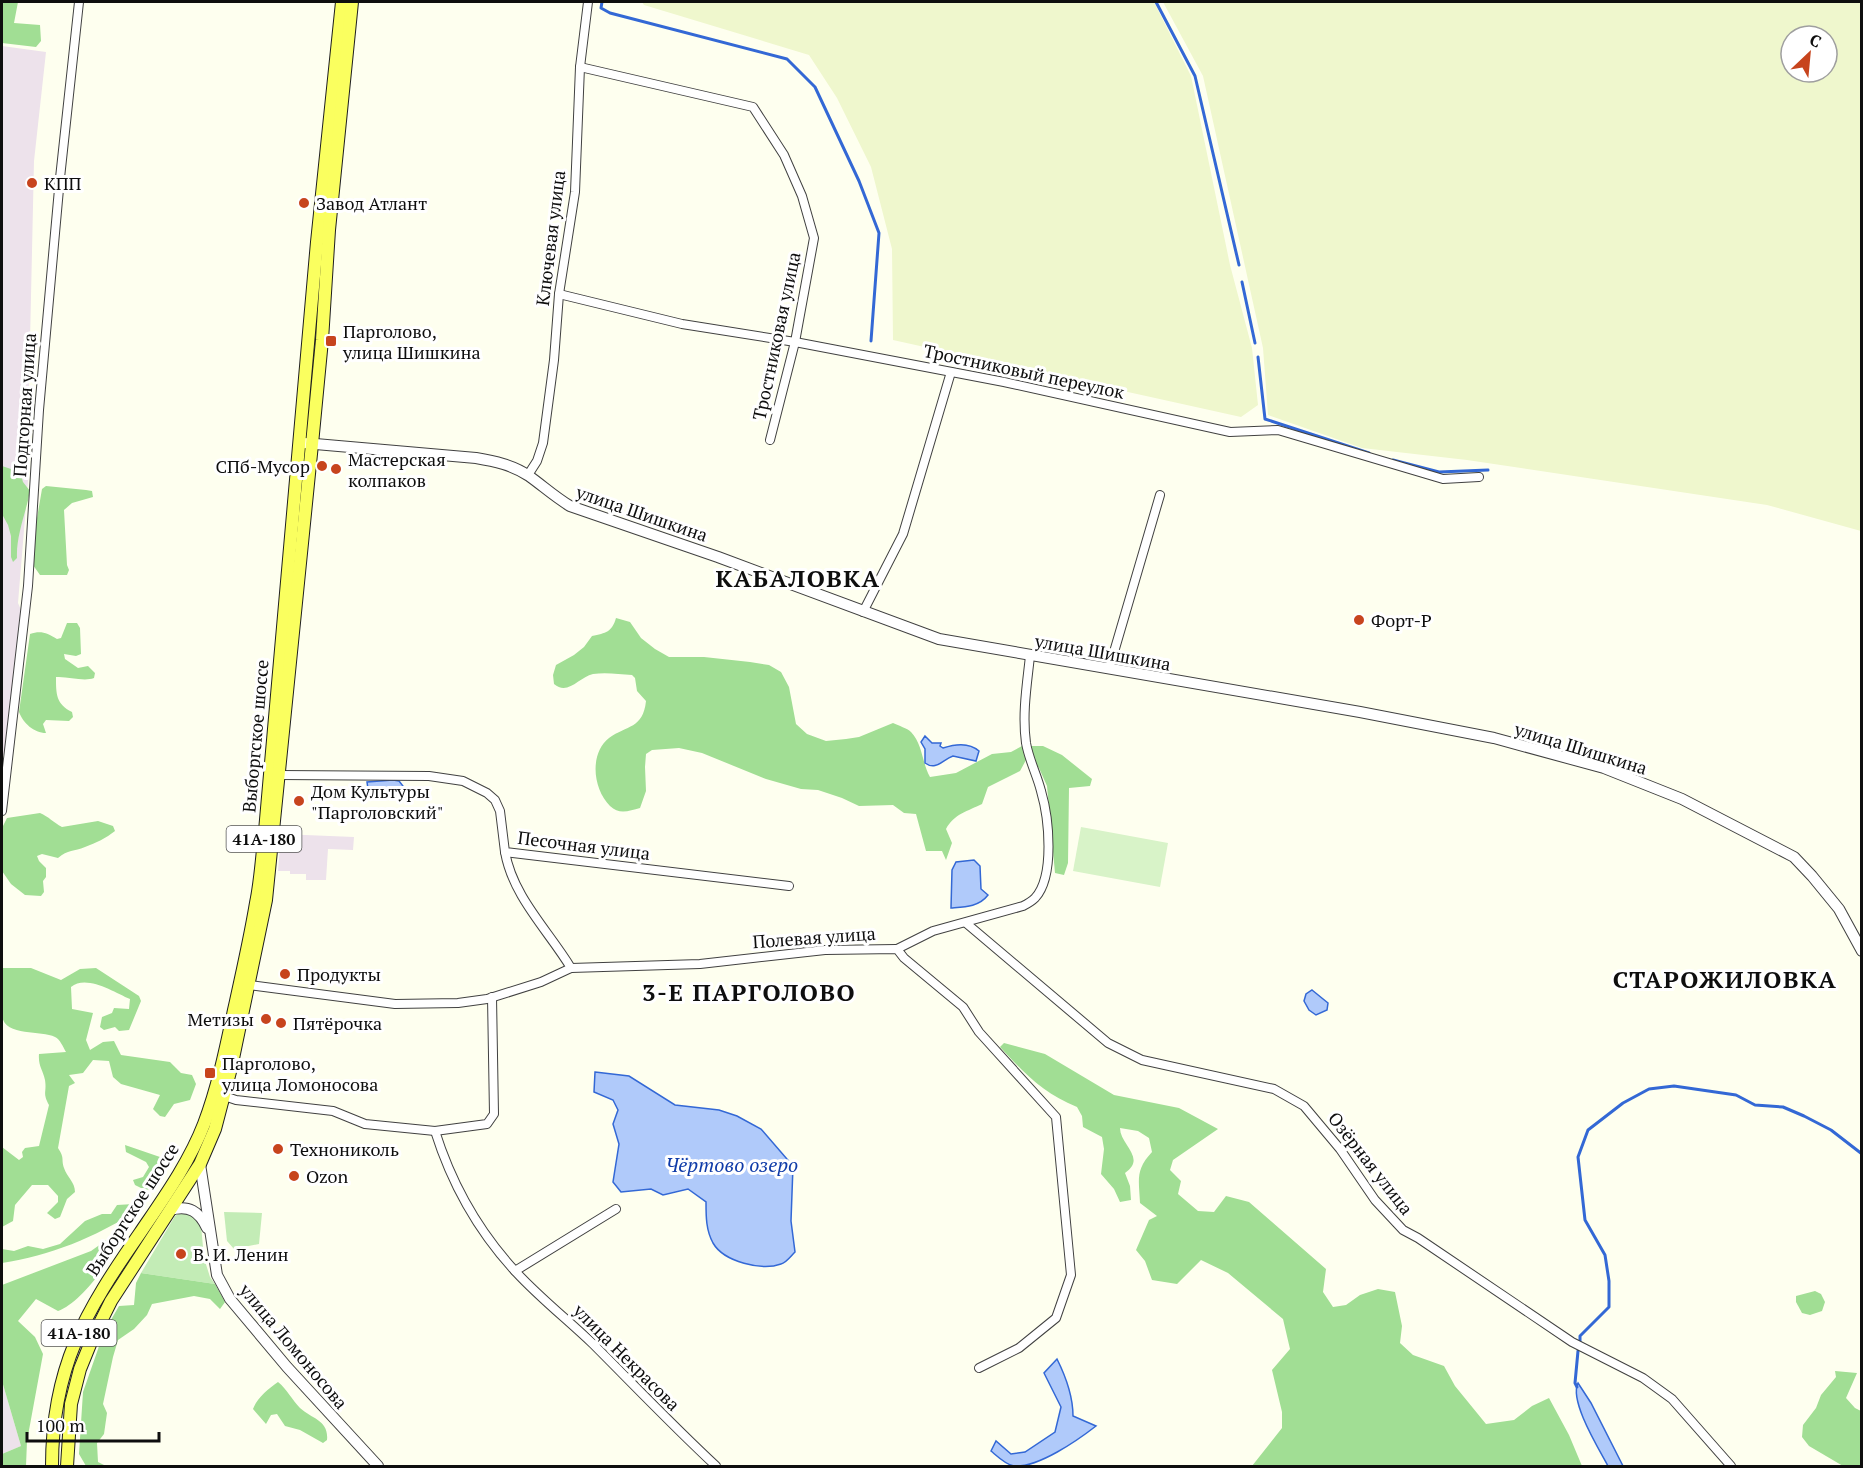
<svg xmlns="http://www.w3.org/2000/svg" width="1863" height="1468" font-family="'PT Serif',serif">
<style>
.industrial{fill:#ede2eb}
.farmland{fill:#eff7cd;fill-rule:evenodd}
.green{fill:#c3ecb6}
.forest{fill:#a1de94}
.pitch{fill:#d8f3c8}
.water{fill:#b0cafa;stroke:#3368d5;stroke-width:1.5}
.lines{fill:none;stroke-linecap:round;stroke-linejoin:round}
.stream{stroke:#3368d5;stroke-width:3}
.minor-casing{stroke:#414141;stroke-width:10}
.tertiary-casing{stroke:#414141;stroke-width:12}
.primary-casing{stroke:#1f1f1f;stroke-width:14}
.minor{stroke:#fff;stroke-width:8}
.tertiary{stroke:#fff;stroke-width:10}
.primary{stroke:#faff5f;stroke-width:12}
.poi-dot{fill:#c7441d;stroke:#fff;stroke-width:2}
.labels{text-anchor:middle;dominant-baseline:central;stroke-width:6;stroke-linejoin:round;paint-order:stroke}
.shield{fill:#fff;stroke:#565656;stroke-width:1.5}
.shield-label{font-size:16px;font-weight:bold;fill:#0e0e0e}
.poi-label{font-size:18px;fill:#0e0e0e;stroke:#fff;text-anchor:start}
.street-label{font-size:18px;fill:#0e0e0e;stroke:#fff}
.water-label{font-size:20px;font-style:italic;fill:#0f3ba8;stroke:#fff}
.district-label{font-size:24px;font-weight:bold;letter-spacing:1.5px;fill:#0e0e0e;stroke:#fff}
</style>
<rect width="100%" height="100%" fill="#feffef"/>
<!-- industrial -->
<g class="industrial">
<polygon points="2,46 46,52 34,161 28,432 29,469 18,603 21,610 15,684 4,755 2,755"/>
<polygon points="281,834 354,837 353,850 328,849 326,880 306,880 306,874 290,874 290,871 278,871"/>
<polygon points="2,1381 21,1446 2,1454"/>
</g>
<!-- farmland -->
<g class="farmland">
<polygon points="642,2 1154,2 1191,76 1230,265 1252,348 1258,405 1241,417 893,340 892,249 871,167 837,98 809,55 644,5"/>
<path d="M1163 2H1861V531L1767 505 1467 460 1362 448 1268 415 1263 348 1203 76ZM1791 36H1827V72H1791Z"/>
</g>
<!-- green -->
<g class="green">
<polygon points="183,1211 189,1212 201,1225 204,1258 210,1277 215,1284 141,1273 175,1216"/>
<polygon points="224,1212 262,1213 259,1244 234,1249 227,1241"/>
</g>
<!-- forest -->
<g class="forest">
<polygon points="2,2 18,2 14,23 40,25 41,41 36,47 2,43"/>
<path d="M2 466 20 472 23 482 30 491C26 513 16 535 17 558L13 562 11 557V536L8 525 2 514Z"/>
<polygon points="46,486 86,490 92,491 93,497 72,503 64,510 67,565 69,570 67,575 40,575 33,565 36,524 42,489"/>
<path d="M616 618 630 622 641 638 655 649 669 657H704L750 662 769 665 781 672 789 687 796 724 807 734 826 741 846 739 859 737 893 723C899 726 907 728 911 732 923 745 922 763 930 777L956 773 992 754 1011 752 1022 746H1043L1062 755 1092 779 1090 786 1069 788 1068 863 1064 875 1055 873 1047 786 1039 768 1030 758 1026 760 1020 771 988 787 982 804C968 811 954 814 946 829L952 843 946 860 942 851H926L916 814 904 813 893 805 859 806 842 798 818 790 801 789 766 779 702 753 679 748 652 750 646 754 645 767 646 791 640 808C629 811 619 815 610 806 593 789 589 754 609 738 627 725 643 729 646 701L637 691 635 678 632 675C619 674 605 672 593 674 579 677 568 696 554 684L553 675 556 665 574 655 584 647 592 636C606 633 612 632 616 618Z"/>
<path d="M67 623H77L80 628 81 654 76 656 64 654 65 659 78 668 88 666 95 673 94 678C83 682 68 676 56 677 56 694 56 704 72 712L73 717 69 721 46 720 43 724 46 733C34 733 23 723 19 712L30 634C41 630 47 633 57 639L61 638Z"/>
<path d="M40 813C49 817 53 822 62 827L98 821 113 826 115 831C106 838 96 843 85 847 74 852 68 849 58 858L42 854 37 856 39 861 46 868V877L43 881 44 892 41 896 25 895 11 884 2 871V828L7 818Z"/>
<path d="M2 968H31L61 980 80 969 96 968 139 996 141 1001 129 1030 119 1031 115 1027 104 1030 100 1027 102 1017 112 1013 114 1008 129 1009 130 999C114 992 86 974 71 987L72 1009 93 1013 86 1040 90 1050 103 1042 114 1041 121 1055 170 1062 181 1073 192 1075 196 1084 190 1100 174 1104 165 1117 160 1116 153 1109 160 1095 121 1084 113 1077 109 1061 93 1060 83 1073 69 1075 75 1083 69 1086 58 1148C65 1159 61 1158 64 1168 67 1177 75 1182 75 1192L67 1199 60 1217 55 1219 47 1213 58 1202V1196L48 1185H32L15 1205 13 1221 2 1227V1147L19 1160 23 1157 22 1152 25 1148 39 1146 49 1105C42 1092 47 1093 45 1080 43 1070 38 1066 39 1054L66 1052C63 1047 60 1039 55 1037 42 1030 5 1037 2 1016 0 1001 1 983 2 968Z"/>
<path d="M1004 1043 1045 1054 1114 1095 1179 1108 1218 1129 1173 1160 1170 1170 1181 1181 1178 1194 1198 1211 1214 1212 1226 1196 1249 1202 1326 1269 1323 1292 1333 1307 1346 1305 1360 1295 1378 1289 1395 1292 1402 1326 1400 1343 1413 1355 1444 1366 1455 1386 1486 1424 1514 1420 1532 1406 1549 1398 1569 1435 1582 1466H1252L1282 1428V1412L1272 1370 1290 1349 1283 1319 1228 1273 1201 1260 1177 1284 1152 1280 1145 1261 1136 1250 1149 1220 1157 1216 1140 1203C1139 1180 1135 1170 1152 1152L1149 1138 1138 1131 1120 1128C1120 1145 1147 1158 1125 1173L1130 1186 1131 1200 1120 1202 1114 1189 1101 1174 1104 1149 1102 1137 1083 1127 1082 1116 1077 1107C1043 1093 1024 1073 1000 1047Z"/>
<polygon points="125,1145 160,1157 168,1163 164,1173 150,1189 145,1190 135,1185 133,1180 143,1177 149,1167 146,1162 126,1152"/>
<path d="M134 1204 137 1206V1211C95 1237 50 1256 2 1263V1249L14 1251 28 1246 43 1249 60 1244 85 1221 102 1214H111L117 1205Z"/>
<path d="M122 1229 125 1230C115 1255 83 1302 58 1311L36 1299 18 1321 35 1337 43 1354 27 1441 26 1466H2V1454L21 1446 2 1381V1285L91 1251Z"/>
<polygon points="141,1273 215,1284 225,1302 220,1309 210,1299 194,1296 152,1304 147,1315 134,1329 118,1340 113,1357 103,1404 107,1413 104,1434 97,1443 98,1462 106,1466 86,1466 79,1454 83,1392 104,1332 119,1306 134,1305 136,1283"/>
<polygon points="1815,1291 1821,1294 1825,1302 1822,1311 1810,1315 1802,1313 1796,1302 1796,1296"/>
<polygon points="1835,1371 1857,1373 1846,1398 1855,1408 1861,1411 1861,1466 1843,1466 1809,1446 1802,1437 1803,1425 1816,1408 1821,1395 1836,1377"/>
<path d="M278 1382C287 1389 292 1400 300 1408 312 1419 329 1420 327 1440L323 1443 300 1430 285 1426 277 1414 271 1415 266 1424 253 1409C257 1398 268 1389 278 1382Z"/>
</g>
<!-- pitch -->
<polygon class="pitch" points="1081,827 1168,843 1160,887 1073,871"/>
<!-- water -->
<g class="water">
<path d="M925 736 932 743H941L940 746 943 748C955 744 969 742 979 751L976 761 953 756C942 760 936 771 925 763V749L921 742Z"/>
<path d="M393 780 399 781 403 786C398 798 380 804 369 796L367 782Z"/>
<path d="M974 860 980 866 981 889 988 895C979 907 964 907 951 908L952 870 956 862Z"/>
<polygon points="1312,990 1328,1003 1327,1010 1316,1015 1309,1010 1304,1001 1306,994"/>
<path d="M595 1072 629 1076 675 1105 719 1110 737 1116 761 1129 793 1166 791 1221 795 1252C791 1256 786 1263 781 1264 762 1271 724 1262 713 1243 706 1230 706 1217 706 1202L688 1189 663 1195 651 1189 621 1192 613 1182 619 1144 613 1124 618 1110 613 1100 594 1092Z"/>
<path d="M1057 1359C1066 1377 1073 1396 1073 1416L1096 1426C1078 1440 1038 1468 1014 1466 1006 1465 997 1456 991 1451L996 1441 1011 1454 1025 1452 1055 1432 1061 1407 1044 1373Z"/>
<path d="M1578 1383 1591 1403 1623 1466H1608C1599 1449 1569 1401 1578 1383Z"/>
</g>
<g class="lines">
<!-- stream -->
<g class="stream">
<polyline points="602,2 601,8 610,13 787,59 815,87 859,181 879,233 871,341"/>
<polyline points="1156,2 1195,76 1239,265"/>
<polyline points="1242,282 1255,343"/>
<polyline points="1258,357 1265,419 1369,453"/>
<polyline points="1393,460 1439,472 1488,470"/>
<polyline points="1580,1341 1580,1336 1609,1307 1609,1281 1605,1255 1585,1220 1578,1157 1588,1130 1623,1103 1649,1089 1674,1086 1736,1095 1755,1105 1783,1107 1804,1116 1831,1130 1862,1154"/>
<polyline points="1577,1387 1575,1383 1578,1351"/>
</g>
<!-- minor casing -->
<g class="minor-casing">
<g id="minor">
<polyline points="580,67 753,107 784,155 802,196 814,238 795,342 770,440"/>
<polyline points="559,294 682,324 795,342 1004,382 1230,432 1278,430 1443,479 1479,477"/>
<polyline points="528,475 537,461 543,443 554,360 559,294 575,192 580,67 588,2"/>
<polyline points="863,612 903,534 951,372"/>
<polyline points="1109,669 1160,495"/>
<polyline points="280,775 429,776 463,781 487,793 495,800 500,811 505,852 789,886"/>
<polyline points="2,811 28,586 39,410 60,178 79,2"/>
<path d="M505 852C513 897 548 930 571 968"/>
<polyline points="966,923 1108,1043 1142,1060 1274,1089 1304,1106 1340,1149 1375,1200 1403,1230 1418,1238 1572,1342 1643,1378 1672,1399 1731,1466"/>
<path d="M897 949 933 931 1023 906C1027 904 1032 901 1035 898 1055 876 1049 818 1041 791 1037 775 1029 760 1026 743 1022 714 1027 684 1030 656"/>
<polyline points="249,985 395,1004 458,1003 487,999 541,982 571,968 700,964 825,950 897,949 904,958 963,1007 979,1032 1056,1117 1071,1275 1056,1318 1019,1348 979,1368"/>
<polyline points="224,1096 236,1100 333,1111 365,1124 435,1131 487,1124 494,1114 492,997"/>
<path d="M435 1131C452 1185 477 1230 516 1272 540 1298 568 1320 593 1344 634 1385 674 1427 716 1466"/>
<polyline points="515,1271 616,1209"/>
</g>
</g>
<!-- tertiary casing -->
<g class="tertiary-casing">
<g id="tertiary">
<path d="M304 443 476 458C494 461 513 465 529 476 543 486 555 497 570 506L718 557 939 639 1360 712 1494 738 1604 768 1682 799 1794 857 1812 876 1839 909 1862 951"/>
<polyline points="200,1164 217,1275 230,1299 287,1367 378,1466"/>
<path d="M170 1210C189 1205 199 1211 207 1228"/>
</g>
</g>
<!-- primary casing -->
<g class="primary-casing">
<g id="primary">
<path d="M52 1466C52 1367 85 1312 140 1233 163 1199 189 1163 204 1124 218 1087 226 1048 234 1010 242 974 250 939 256 903 261 879 262 855 265 831L317 242 342 2"/>
<polyline points="67,1466 71,1404 80,1369 93,1337 111,1301 200,1164 215,1129 231,1068 266,900 312,444 322,340 329,230 352,2"/>
</g>
</g>
<!-- minor -->
<use href="#minor" class="minor"/>
<!-- tertiary -->
<use href="#tertiary" class="tertiary"/>
<!-- primary -->
<use href="#primary" class="primary"/>
</g>
<!-- markers -->
<g class="poi-dot">
<circle cx="32" cy="183" r="6"/>
<circle cx="304" cy="203" r="6"/>
<rect x="325" y="335" width="12" height="12" rx="3"/>
<circle cx="322" cy="466" r="6"/>
<circle cx="336" cy="469" r="6"/>
<circle cx="1359" cy="620" r="6"/>
<circle cx="299" cy="801" r="6"/>
<circle cx="285" cy="974" r="6"/>
<circle cx="266" cy="1019" r="6"/>
<circle cx="281" cy="1023" r="6"/>
<rect x="204" y="1067" width="12" height="12" rx="3"/>
<circle cx="278" cy="1149" r="6"/>
<circle cx="294" cy="1176" r="6"/>
<circle cx="181" cy="1254" r="6"/>
</g>
<g class="labels">
<!-- shield labels -->
<g class="shield">
<rect x="226.5" y="826" width="75" height="26" rx="4.5"/>
<rect x="41.5" y="1320" width="75" height="26" rx="4.5"/>
</g>
<g class="shield-label">
<text x="264" y="839">41А-180</text>
<text x="79" y="1333">41А-180</text>
</g>
<!-- poi labels -->
<g class="poi-label">
<text x="44" y="183">КПП</text>
<text x="316" y="203">Завод Атлант</text>
<text x="343" y="331">Парголово,<tspan x="343" dy="21">улица Шишкина</tspan></text>
<text x="348" y="459">Мастерская<tspan x="348" dy="21">колпаков</tspan></text>
<text x="310" y="466" text-anchor="end">СПб-Мусор</text>
<text x="1371" y="620">Форт-Р</text>
<text x="311" y="791">Дом Культуры<tspan x="311" dy="21">"Парголовский"</tspan></text>
<text x="297" y="974">Продукты</text>
<text x="254" y="1019" text-anchor="end">Метизы</text>
<text x="293" y="1023">Пятёрочка</text>
<text x="222" y="1063">Парголово,<tspan x="222" dy="21">улица Ломоносова</tspan></text>
<text x="290" y="1149">Технониколь</text>
<text x="306" y="1176">Ozon</text>
<text x="193" y="1254">В. И. Ленин</text>
</g>
<!-- street labels -->
<g class="street-label">
<text transform="translate(550 238) rotate(-83)">Ключевая улица</text>
<text transform="translate(776 336) rotate(-78)">Тростниковая улица</text>
<text transform="translate(1024 371) rotate(12)">Тростниковый переулок</text>
<text transform="translate(24 405) rotate(-86)">Подгорная улица</text>
<text transform="translate(642 513) rotate(19)">улица Шишкина</text>
<text transform="translate(1103 652) rotate(10)">улица Шишкина</text>
<text transform="translate(255 736) rotate(-85)">Выборгское шоссе</text>
<text transform="translate(1581 748) rotate(17)">улица Шишкина</text>
<text transform="translate(584 845) rotate(7)">Песочная улица</text>
<text transform="translate(814 937) rotate(-4)">Полевая улица</text>
<text transform="translate(1371 1163) rotate(52)">Озёрная улица</text>
<text transform="translate(132 1209) rotate(-57)">Выборгское шоссе</text>
<text transform="translate(294 1346) rotate(50)">улица Ломоносова</text>
<text transform="translate(627 1357) rotate(45)">улица Некрасова</text>
</g>
<!-- water labels -->
<g class="water-label">
<text x="732" y="1164">Чёртово озеро</text>
</g>
<!-- district labels -->
<g class="district-label">
<text x="798" y="578">КАБАЛОВКА</text>
<text x="1725" y="979">СТАРОЖИЛОВКА</text>
<text x="749" y="992">3-Е ПАРГОЛОВО</text>
</g>
</g>
<!-- border -->
<rect width="1863" height="1468" fill="none" stroke="#0e0e0e" stroke-width="6"/>
<!-- north arrow -->
<g transform="translate(1809 54) rotate(26)"><circle r="28" fill="#ffffff" stroke="#9f9f9f" stroke-width="1.5"/>
<path d="M0-4.5L10 22L0 15L-10 22Z" fill="#c7441d"/>
<text y="-9" font-size="16" font-weight="bold" text-anchor="middle" fill="#0e0e0e">С</text>
</g>
<!-- scale -->
<path d="M27 1432v9h132v-9" fill="none" stroke="#0e0e0e" stroke-width="3"/>
<text x="36" y="1432" font-size="18" fill="#0e0e0e" stroke="#ffffff" stroke-width="4.5" paint-order="stroke">100 m</text>
</svg>
